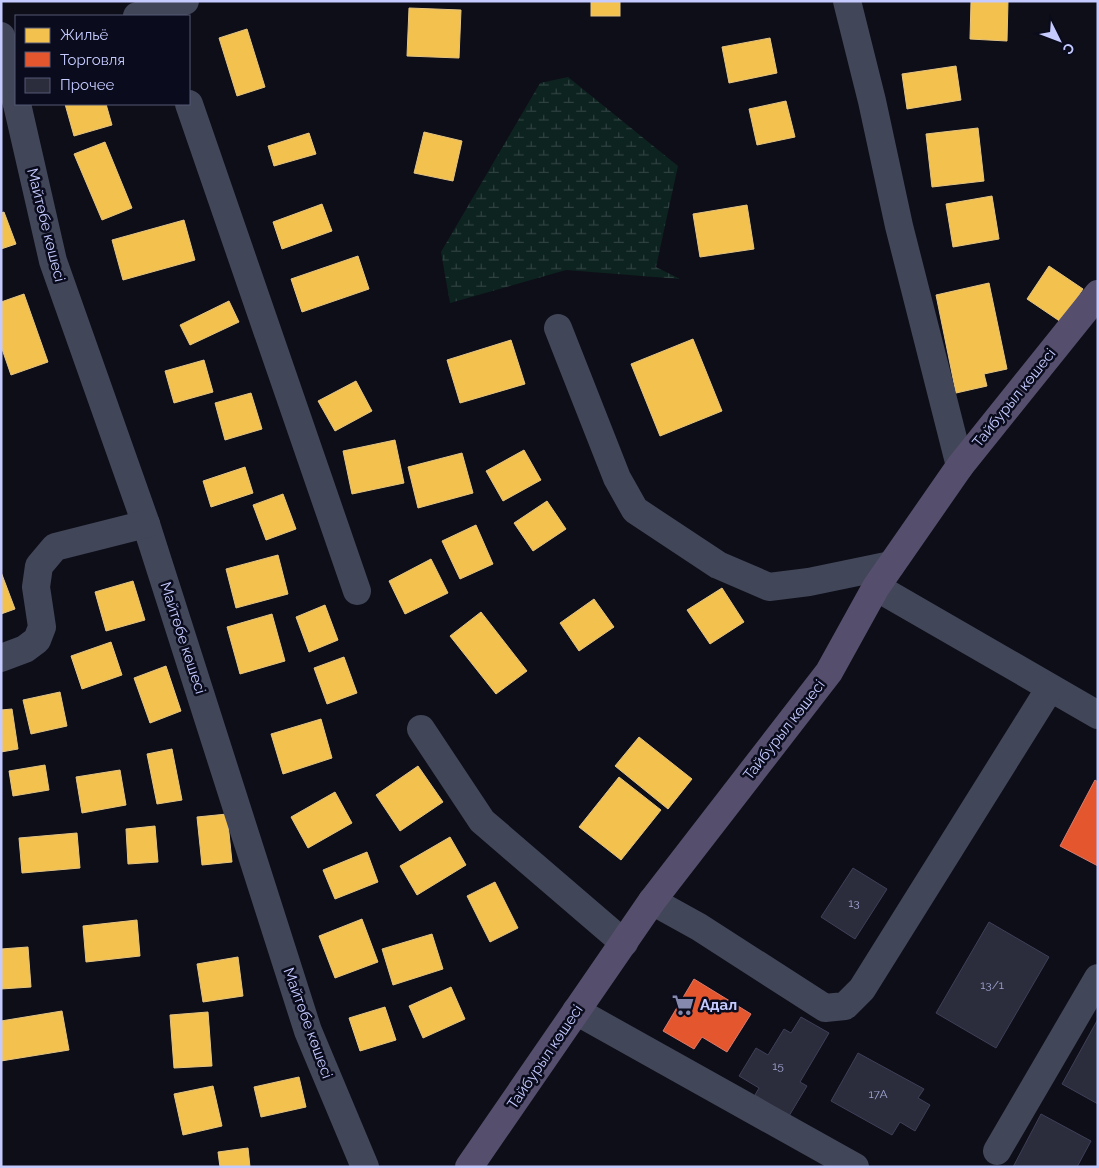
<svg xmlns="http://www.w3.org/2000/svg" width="1099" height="1168" font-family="Raleway,sans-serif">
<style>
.wetland{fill:url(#wetland-marsh)}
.homes{fill:#f2c14e;stroke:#e4c483}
.shops{fill:#e4572e;stroke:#db7a6d}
.building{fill:#2b2c3c;stroke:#3f4058}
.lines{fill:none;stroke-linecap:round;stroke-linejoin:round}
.minor{stroke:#424659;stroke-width:28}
.major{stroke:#554f6d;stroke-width:28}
.labels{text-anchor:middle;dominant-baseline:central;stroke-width:5;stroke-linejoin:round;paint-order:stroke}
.number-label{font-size:12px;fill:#9ea3ce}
.street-label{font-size:15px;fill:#c5cbff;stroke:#0a0b1c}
.poi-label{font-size:15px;font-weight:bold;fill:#c5cbff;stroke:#0a0b1c;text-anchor:start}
</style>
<defs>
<pattern id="wetland-marsh" width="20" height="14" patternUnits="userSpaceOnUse" patternTransform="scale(1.25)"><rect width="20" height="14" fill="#0d231f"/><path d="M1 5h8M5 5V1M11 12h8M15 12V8" fill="none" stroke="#2f4241"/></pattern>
</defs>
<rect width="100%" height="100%" fill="#0e0e18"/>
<!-- wetland -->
<polygon class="wetland" points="568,77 678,166 656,267 680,279 566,270 450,303 441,252 540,83"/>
<!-- homes -->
<g class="homes">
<rect x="591" y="1" width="29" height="15"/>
<polygon points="971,1 1008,1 1007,41 970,39"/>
<polygon points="409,8 461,10 459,58 407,56"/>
<polygon points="247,29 265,87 237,96 219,38"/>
<polygon points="770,38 777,73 729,83 722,47"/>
<polygon points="956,66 961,100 907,109 902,74"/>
<polygon points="786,101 795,137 757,145 749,109"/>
<polygon points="65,104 106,104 112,125 74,136"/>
<polygon points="978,128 984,181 932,187 926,134"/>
<polygon points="424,132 462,141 453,181 414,173"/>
<polygon points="309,133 316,154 274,166 268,146"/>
<polygon points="105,142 132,208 102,220 74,154"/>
<polygon points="992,196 999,239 953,247 946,204"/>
<polygon points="322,204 332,231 282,249 273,222"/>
<polygon points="747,205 754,249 700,257 693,214"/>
<polygon points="4,212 16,244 1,249 1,213"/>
<polygon points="184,220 195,260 123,280 112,240"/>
<polygon points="358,256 369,289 302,312 291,279"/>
<polygon points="1049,266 1083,289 1061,322 1027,299"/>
<polygon points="989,283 1007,369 984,374 987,386 956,393 936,295"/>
<polygon points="24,294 48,362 11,375 1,346 1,302"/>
<polygon points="229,301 239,322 190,345 180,325"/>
<polygon points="693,339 722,411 660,436 631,364"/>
<polygon points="511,340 525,384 460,403 447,360"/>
<polygon points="204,360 213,392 174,403 165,371"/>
<polygon points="356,381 372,411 335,431 318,401"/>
<polygon points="251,393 262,429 225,440 215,403"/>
<polygon points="395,440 404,483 352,494 343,451"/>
<polygon points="524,450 541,480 503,501 486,471"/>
<polygon points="462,453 473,493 418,508 408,467"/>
<polygon points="245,467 253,493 211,507 203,481"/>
<polygon points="283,494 296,529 266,540 253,505"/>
<polygon points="547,501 566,529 533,551 514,523"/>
<polygon points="476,525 493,564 460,579 442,541"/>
<polygon points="278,555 288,594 236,608 226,569"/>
<polygon points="431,559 448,593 405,614 389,581"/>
<polygon points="1,572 15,609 1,614"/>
<polygon points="133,581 145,620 106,631 95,592"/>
<polygon points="722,588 744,622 710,644 687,610"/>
<polygon points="594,599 614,627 579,651 560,623"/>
<polygon points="325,605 338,640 309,652 296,617"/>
<polygon points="481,612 527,671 496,694 450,636"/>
<polygon points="272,614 285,661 240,674 227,627"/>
<polygon points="111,642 122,675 82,689 71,656"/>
<polygon points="344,657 357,693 327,704 314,668"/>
<polygon points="166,666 181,711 150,723 134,678"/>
<polygon points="60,692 67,726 31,734 23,700"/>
<polygon points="12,709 18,749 1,752 1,710"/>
<polygon points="321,719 332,758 283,774 271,734"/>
<polygon points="639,737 692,779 668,809 615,766"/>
<polygon points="172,749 182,800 157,804 147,754"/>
<polygon points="45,765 49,790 13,796 9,771"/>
<polygon points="418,766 443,802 400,831 376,795"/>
<polygon points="120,770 126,805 82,813 76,777"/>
<polygon points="619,777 661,810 621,860 579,827"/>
<polygon points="335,792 352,823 308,848 291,817"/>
<polygon points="227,814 232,862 202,865 197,817"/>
<polygon points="155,826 158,862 128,864 126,829"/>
<polygon points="77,833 80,868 22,873 19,838"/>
<polygon points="450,837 466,865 417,895 400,866"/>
<polygon points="367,852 378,882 335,899 323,870"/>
<polygon points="495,882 518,928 490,942 467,896"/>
<polygon points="362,919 378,962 335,978 319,936"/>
<polygon points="137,920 140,956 86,962 83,926"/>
<polygon points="432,934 443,969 393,985 382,949"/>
<polygon points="28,947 31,987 1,989 1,949"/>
<polygon points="238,957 243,996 203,1002 197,964"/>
<polygon points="451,987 465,1019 423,1038 409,1006"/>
<polygon points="385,1007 396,1040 360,1051 349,1018"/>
<polygon points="62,1011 69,1050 1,1061 1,1021"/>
<polygon points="208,1012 212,1066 174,1068 170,1015"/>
<polygon points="299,1077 306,1107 261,1117 254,1087"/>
<polygon points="213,1086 222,1126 183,1135 174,1094"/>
<polygon points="248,1148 250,1167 220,1167 218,1152"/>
</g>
<!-- shops -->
<g class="shops">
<polygon points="1095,780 1098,782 1098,866 1060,846"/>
<polygon points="694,979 751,1014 727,1052 702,1037 694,1049 663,1031"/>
</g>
<!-- building -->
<g class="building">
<polygon points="853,868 887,889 855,939 821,917"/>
<polygon points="989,922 1049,957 996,1048 936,1013"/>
<polygon points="801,1017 829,1033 800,1082 807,1086 789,1116 755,1095 759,1088 739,1076 756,1048 768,1055 784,1029 791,1033"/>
<polygon points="1098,1019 1098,1104 1062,1084"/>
<polygon points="858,1053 924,1089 918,1098 930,1105 915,1131 900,1122 892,1135 831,1101"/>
<polygon points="1041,1114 1091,1141 1077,1167 1013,1167"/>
</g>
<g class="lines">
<!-- minor -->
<g class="minor">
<polyline points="847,1 872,101 899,226 960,466"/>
<polyline points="137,16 185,1"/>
<polyline points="1,36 16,101"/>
<polyline points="17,104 53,261 146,524 308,1031 365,1167"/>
<polyline points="189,104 357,591"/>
<polyline points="558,328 617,478 635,510 718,565 769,587 809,582 891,565"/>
<polyline points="876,587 1098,715"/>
<polyline points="1,658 25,649 37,640 42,627 36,587 39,566 55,547 146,524"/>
<polyline points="421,729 482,821 624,943"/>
<polyline points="652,901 699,927 825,1008 845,1006 862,989 1050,688"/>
<polyline points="576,1011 855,1167"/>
<polyline points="997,1151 1098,978"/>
</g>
<!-- major -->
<polyline class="major" points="469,1167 652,901 829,672 876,587 960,466 1098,294"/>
</g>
<!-- icons -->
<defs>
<g id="supermarket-bare" transform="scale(1.725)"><path d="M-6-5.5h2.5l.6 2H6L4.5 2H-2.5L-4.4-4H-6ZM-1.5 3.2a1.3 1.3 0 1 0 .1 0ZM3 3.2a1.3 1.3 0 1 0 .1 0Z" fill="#8589ae" stroke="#0a0b1c" stroke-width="2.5" paint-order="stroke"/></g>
</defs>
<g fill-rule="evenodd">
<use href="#supermarket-bare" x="683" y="1005"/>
</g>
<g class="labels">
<!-- number labels -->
<g class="number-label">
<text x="854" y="903">13</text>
<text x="992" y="985">13/1</text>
<text x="778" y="1066">15</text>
<text x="878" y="1094">17А</text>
</g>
<!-- street labels -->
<g class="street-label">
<text transform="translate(46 225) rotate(76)">Майтөбе көшесі</text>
<text transform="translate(1014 398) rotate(-51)">Тайбурыл көшесі</text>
<text transform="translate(183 638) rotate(72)">Майтөбе көшесі</text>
<text transform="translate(784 730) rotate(-52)">Тайбурыл көшесі</text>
<text transform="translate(308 1023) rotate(70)">Майтөбе көшесі</text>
<text transform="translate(545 1057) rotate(-56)">Тайбурыл көшесі</text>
</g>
<!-- poi labels -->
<g class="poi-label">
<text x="700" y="1005">Адал</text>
</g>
</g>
<!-- border -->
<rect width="1099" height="1168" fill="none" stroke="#c5cbff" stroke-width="5"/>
<!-- legend -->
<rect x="15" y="15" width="175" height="90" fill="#0a0b1c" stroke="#555877"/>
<rect x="25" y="28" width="25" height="15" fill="#f2c14e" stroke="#555877"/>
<text x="60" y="40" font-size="15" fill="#c5cbff">Жильё</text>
<rect x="25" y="52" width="25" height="15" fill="#e4572e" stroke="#555877"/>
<text x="60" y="65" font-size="15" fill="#c5cbff">Торговля</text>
<rect x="25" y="78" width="25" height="15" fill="#2b2c3c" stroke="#555877"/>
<text x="60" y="90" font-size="15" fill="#c5cbff">Прочее</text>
<!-- north arrow -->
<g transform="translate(1059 40) rotate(132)" stroke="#0a0b1c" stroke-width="4" paint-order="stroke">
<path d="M0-4L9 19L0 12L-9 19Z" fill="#c5cbff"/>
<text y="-8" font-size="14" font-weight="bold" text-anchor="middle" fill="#c5cbff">С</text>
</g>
</svg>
